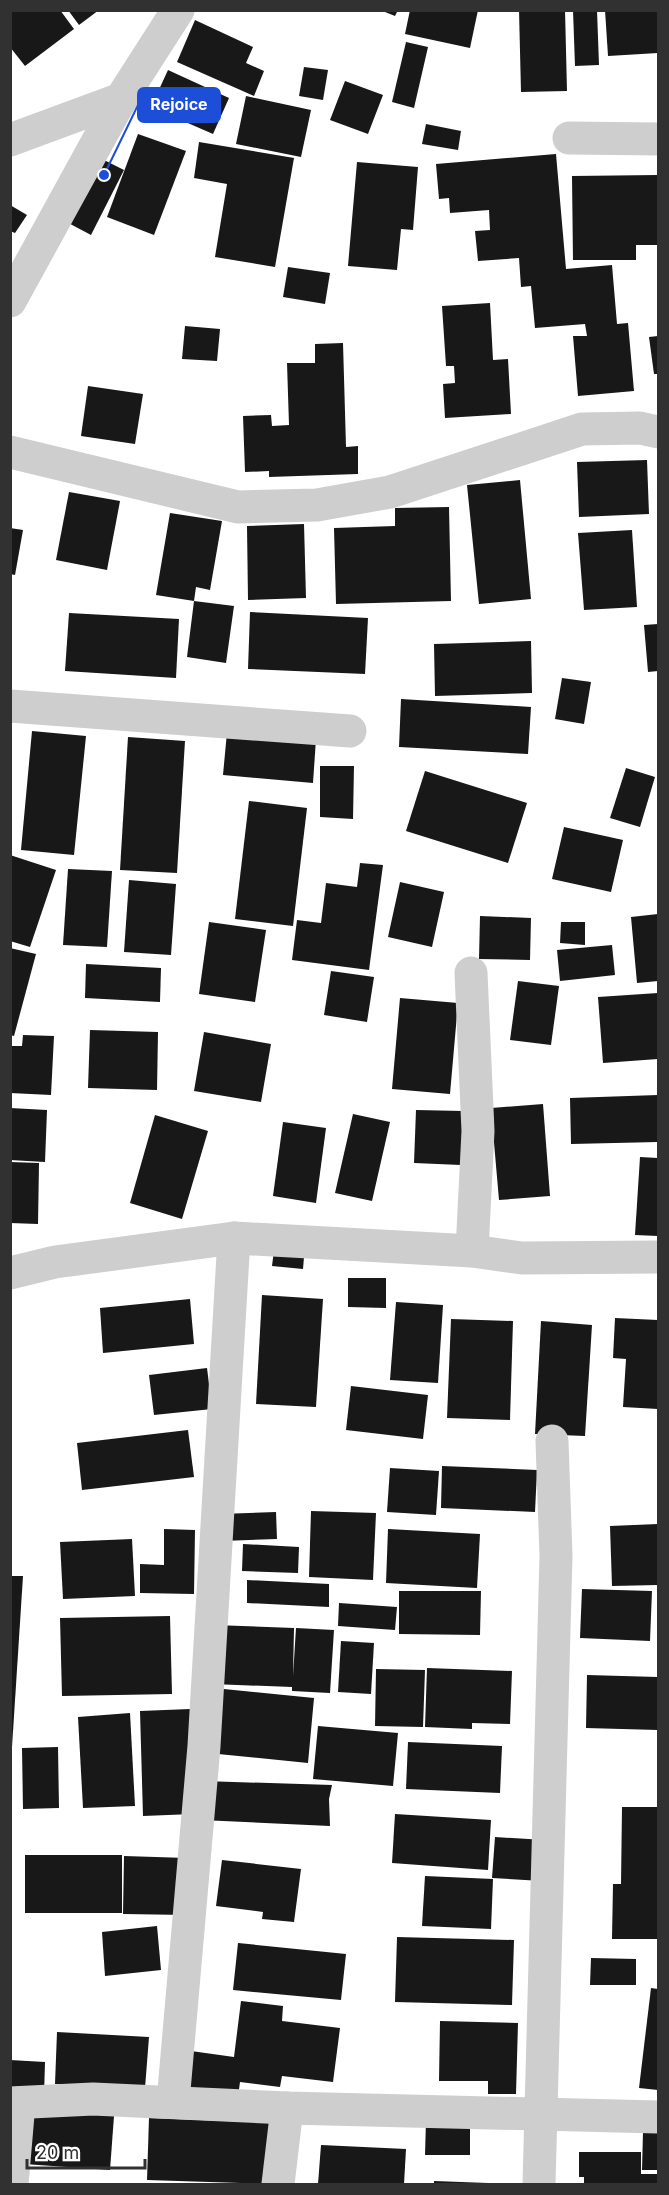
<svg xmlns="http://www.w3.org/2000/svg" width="669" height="2195" font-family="Inter,sans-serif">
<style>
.building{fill:#181818}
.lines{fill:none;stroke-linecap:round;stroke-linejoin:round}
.minor{stroke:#cecece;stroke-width:33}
.leader{fill:none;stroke:#1d4ed8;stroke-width:2}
.callout-dot{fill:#1d4ed8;stroke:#fff;stroke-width:2}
.callout{fill:#1d4ed8;stroke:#1d4ed8;stroke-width:2}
.callout-label{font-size:16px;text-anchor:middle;font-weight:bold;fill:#fff}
</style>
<rect width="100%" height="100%" fill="#fff"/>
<!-- building -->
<g class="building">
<polygon points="10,10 60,10 74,29 25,66 10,47"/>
<polygon points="68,10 99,10 79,25"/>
<polygon points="380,10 398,10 395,16"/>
<polygon points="410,10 478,10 470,48 405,34"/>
<polygon points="519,10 565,10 567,91 521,92"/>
<polygon points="573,10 597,10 599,65 575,66"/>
<polygon points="605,10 658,10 658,53 608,56"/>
<polygon points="195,20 253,47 246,63 264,71 254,96 177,62"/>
<polygon points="406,42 428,47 414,108 392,102"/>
<polygon points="304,67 328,70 323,100 299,96"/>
<polygon points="168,70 229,98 213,134 151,107"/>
<polygon points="345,81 383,95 368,134 330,120"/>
<polygon points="246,96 311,110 301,157 236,144"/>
<polygon points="426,124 461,131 458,150 422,144"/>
<polygon points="138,134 186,151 154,235 107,217"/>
<polygon points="199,142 294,158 275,267 215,257 227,184 194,178"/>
<polygon points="92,154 124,170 91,235 59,218"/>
<polygon points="556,154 566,269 612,265 617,324 628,323 634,391 578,396 573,336 587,336 585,324 535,328 531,286 521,287 519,258 478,261 475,231 490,230 489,210 450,213 449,198 439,199 436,164"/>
<polygon points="357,162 418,167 413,230 401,229 397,270 348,266"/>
<polygon points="658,175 658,245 636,245 636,260 573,260 572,176"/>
<polygon points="10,205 27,215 15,233 10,231"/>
<polygon points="288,267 330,273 325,304 283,297"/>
<polygon points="490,303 493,360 508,359 511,414 445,418 443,384 455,383 454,366 446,366 442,306"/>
<polygon points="185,326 220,329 217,361 182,359"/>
<polygon points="658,336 658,374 654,374 649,337"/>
<polygon points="343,343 346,447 358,446 358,474 269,477 269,471 245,472 243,416 271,415 272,426 289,425 287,363 315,363 315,344"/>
<polygon points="88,386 143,394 135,444 81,436"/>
<polygon points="647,460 649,514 579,517 577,462"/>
<polygon points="520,480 531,599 479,604 467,485"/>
<polygon points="69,492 120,501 107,570 56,560"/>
<polygon points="449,507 451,601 336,604 334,528 395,526 395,508"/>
<polygon points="170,513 222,521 210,590 196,587 194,601 234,606 226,663 187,657 194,601 156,595"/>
<polygon points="304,524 306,598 248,600 247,526"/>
<polygon points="10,528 23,530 15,575 10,574"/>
<polygon points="632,530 637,607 584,610 578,533"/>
<polygon points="250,612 368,618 365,674 248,669"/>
<polygon points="69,613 179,619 176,678 65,671"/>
<polygon points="658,624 658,671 648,672 644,625"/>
<polygon points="531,641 532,693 435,696 434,644"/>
<polygon points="562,678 591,682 584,724 555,719"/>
<polygon points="401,699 531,707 528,754 399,747"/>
<polygon points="32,731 86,736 74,855 21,850"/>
<polygon points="227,732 316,739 313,783 223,775"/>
<polygon points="128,737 185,741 177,873 120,870"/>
<polygon points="320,766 354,766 353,819 320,817"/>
<polygon points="626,768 655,777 640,827 610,818"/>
<polygon points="425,771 527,803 508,863 406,831"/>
<polygon points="249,801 307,808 293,926 235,919"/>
<polygon points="564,827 623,840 611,892 552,879"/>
<polygon points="10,855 56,870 30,947 10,941"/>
<polygon points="360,863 383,865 369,970 292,960 297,920 321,923 326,883 357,887"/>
<polygon points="68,869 112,871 107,947 63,945"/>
<polygon points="129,880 176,884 171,955 124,952"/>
<polygon points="400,882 444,892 432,947 388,937"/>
<polygon points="658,914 658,981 637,983 631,917"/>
<polygon points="480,916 531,918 530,960 479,959"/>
<polygon points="209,922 266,930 255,1002 199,994"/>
<polygon points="561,922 585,922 585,945 560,943"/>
<polygon points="612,945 615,975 560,981 557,950"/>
<polygon points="10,948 36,954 14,1036 10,1035"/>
<polygon points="86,964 161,968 160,1002 85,998"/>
<polygon points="331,971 374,977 367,1022 324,1015"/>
<polygon points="518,981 559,986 551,1045 510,1040"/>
<polygon points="658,993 658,1059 603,1063 598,997"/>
<polygon points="400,998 458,1003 450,1094 392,1089"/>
<polygon points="90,1030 158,1032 157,1090 88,1088"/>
<polygon points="204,1032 271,1044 261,1102 194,1091"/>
<polygon points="23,1035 54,1036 51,1095 10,1093 10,1046 22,1046"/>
<polygon points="658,1095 658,1142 571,1144 570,1098"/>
<polygon points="543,1104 550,1196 499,1200 491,1108"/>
<polygon points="10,1108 47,1110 45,1162 10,1160"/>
<polygon points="416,1110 463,1111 461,1165 414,1163"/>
<polygon points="353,1114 390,1122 372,1201 335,1193"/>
<polygon points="155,1115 208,1131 182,1219 130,1203"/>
<polygon points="283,1122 326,1128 316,1203 273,1196"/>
<polygon points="640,1157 658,1158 658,1236 635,1235"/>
<polygon points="10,1162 39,1163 38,1224 10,1223"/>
<polygon points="275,1242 305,1245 303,1269 272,1266"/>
<polygon points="348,1278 386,1278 386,1308 348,1307"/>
<polygon points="262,1295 323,1299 316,1407 256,1404"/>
<polygon points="190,1299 194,1344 103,1353 100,1308"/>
<polygon points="396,1302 443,1305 438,1383 390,1380"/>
<polygon points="615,1318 658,1320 658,1409 623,1407 626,1359 613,1358"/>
<polygon points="451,1319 513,1321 510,1420 447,1418"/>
<polygon points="541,1321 592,1325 585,1436 535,1434"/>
<polygon points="207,1368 212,1409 154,1415 149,1375"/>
<polygon points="351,1386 428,1395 423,1439 346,1430"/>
<polygon points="188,1430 194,1477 82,1490 77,1443"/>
<polygon points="442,1466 537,1470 535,1512 441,1508"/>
<polygon points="390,1468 439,1471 436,1515 387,1512"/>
<polygon points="311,1511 376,1513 373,1580 309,1577"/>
<polygon points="276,1512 277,1539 222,1541 220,1514"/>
<polygon points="658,1524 658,1585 612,1586 610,1526"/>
<polygon points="164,1529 195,1530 194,1594 140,1593 140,1564 164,1565"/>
<polygon points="388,1529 480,1534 477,1588 386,1583"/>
<polygon points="132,1539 135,1596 63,1599 60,1542"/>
<polygon points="243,1544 299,1547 298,1573 242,1571"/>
<polygon points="10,1576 23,1576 12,1747 10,1747"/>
<polygon points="247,1580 329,1584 329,1607 247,1603"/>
<polygon points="582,1589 652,1591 650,1641 580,1638"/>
<polygon points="399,1591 481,1591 480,1635 399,1634"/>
<polygon points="339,1603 397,1607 395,1630 338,1626"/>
<polygon points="170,1616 172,1694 62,1696 60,1618"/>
<polygon points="214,1625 294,1628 293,1676 296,1628 334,1630 330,1693 292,1691 292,1687 212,1684"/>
<polygon points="341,1641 374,1643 371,1694 338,1692"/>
<polygon points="427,1668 512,1671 510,1724 472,1723 472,1729 425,1727"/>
<polygon points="376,1669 425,1670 423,1727 375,1726"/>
<polygon points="587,1675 658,1677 658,1730 586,1728"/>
<polygon points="214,1688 314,1698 308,1763 208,1753"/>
<polygon points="190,1709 193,1814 143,1816 140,1711"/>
<polygon points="130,1713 135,1806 83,1808 78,1717"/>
<polygon points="318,1726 398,1733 393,1786 313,1779"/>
<polygon points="408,1742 502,1746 500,1793 406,1789"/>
<polygon points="58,1747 59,1808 23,1809 22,1748"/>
<polygon points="203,1781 332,1785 329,1799 330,1826 201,1820"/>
<polygon points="622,1807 658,1807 658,1939 612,1939 613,1884 621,1884"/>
<polygon points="395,1814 491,1820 488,1870 392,1863"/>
<polygon points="495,1837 545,1840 542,1881 492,1878"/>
<rect x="25" y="1855" width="97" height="58"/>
<polygon points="124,1856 187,1858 187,1915 123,1914"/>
<polygon points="222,1860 301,1869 294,1922 262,1919 263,1912 216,1906"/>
<polygon points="425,1876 493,1879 491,1929 422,1926"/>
<polygon points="157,1926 161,1970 105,1976 102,1932"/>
<polygon points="397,1937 514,1940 512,2005 395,2002"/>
<polygon points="238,1943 346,1954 341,2000 233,1990"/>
<polygon points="591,1958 636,1959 636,1985 590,1985"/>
<polygon points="651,1988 658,1989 658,2090 639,2088"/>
<polygon points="241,2001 283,2006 282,2021 340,2028 333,2082 282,2076 280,2087 240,2082 236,2111 184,2104 191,2051 234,2057"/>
<polygon points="440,2021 518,2023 516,2094 488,2094 488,2081 439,2081"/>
<polygon points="57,2032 149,2037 145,2088 55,2084"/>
<polygon points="10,2060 45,2062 44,2096 10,2094"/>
<polygon points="28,2110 114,2116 110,2170 24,2164"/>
<polygon points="149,2118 272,2123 269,2184 147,2180"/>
<polygon points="426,2120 470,2122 470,2155 425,2155"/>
<polygon points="643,2132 658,2132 658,2170 642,2170"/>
<polygon points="321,2145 406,2149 404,2184 318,2184"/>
<polygon points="579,2152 641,2152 641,2174 658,2174 658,2184 584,2184 584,2177 579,2177"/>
<polygon points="434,2181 488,2183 488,2184 434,2184"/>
</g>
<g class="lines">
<!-- minor -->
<g class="minor">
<polyline points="569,138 658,139"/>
<polyline points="10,140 121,99"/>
<polyline points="10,301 121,99 178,10"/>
<polyline points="10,452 238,507 317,505 390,492 582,429 640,428 658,432"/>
<polyline points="10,706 350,731"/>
<polyline points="471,973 478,1131 472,1251"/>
<polyline points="10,1273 55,1262 234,1238 472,1251 522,1258 658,1257"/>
<polyline points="173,2102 204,1746 234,1238"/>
<polyline points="10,2103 93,2099 287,2108 658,2117"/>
<polyline points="12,2184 19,2103"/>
<polyline points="278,2184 287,2108"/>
<polyline points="539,2184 556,1556 552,1441"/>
</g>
</g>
<!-- callouts -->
<path class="leader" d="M104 175L138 105"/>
<circle class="callout-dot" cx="104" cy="175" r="6"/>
<rect class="callout" x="138" y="88" width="82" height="34" rx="6"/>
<g class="callout-label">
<text x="179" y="110">Rejoice</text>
</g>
<!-- border -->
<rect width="669" height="2195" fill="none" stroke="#313131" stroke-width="24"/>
<!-- scale -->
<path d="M27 2159v9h118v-9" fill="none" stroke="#313131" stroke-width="3"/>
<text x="36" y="2159" font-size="18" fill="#313131" stroke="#ffffff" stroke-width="4.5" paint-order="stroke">20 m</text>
</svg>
